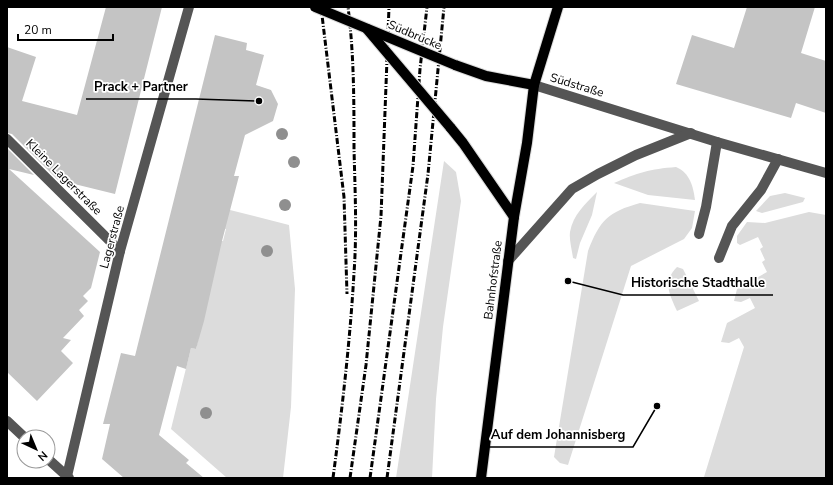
<svg xmlns="http://www.w3.org/2000/svg" width="833" height="485" font-family="'Nunito Sans',sans-serif">
<style>
.green{fill:#dcdcdc}
.building{fill:#c4c4c4}
.lines{fill:none;stroke-linecap:round;stroke-linejoin:round}
.major-casing{stroke:#dbdbdb;stroke-width:12}
.minor{stroke:#555;stroke-width:10}
.major{stroke:#000;stroke-width:10}
.rail{stroke:#000;stroke-width:3;stroke-dasharray:6 2 1 2;stroke-linecap:butt}
.major-bridge-casing{stroke:#dbdbdb;stroke-width:12;stroke-linecap:butt}
.major-bridge{stroke:#000;stroke-width:10}
.tree{fill:#8f8f8f}
.labels{text-anchor:middle;dominant-baseline:central;stroke-width:3.5;stroke-linejoin:round;paint-order:stroke}
.street-label{font-size:12px;fill:#000;stroke:#fff}
.leader{fill:none;stroke:#000;stroke-width:1.5}
.callout-dot{fill:#000;stroke:#fff;stroke-width:1.5}
.callout-label{font-size:13px;text-anchor:middle;font-weight:bold;fill:#000;stroke:#fff;stroke-width:3.5;stroke-linejoin:round;paint-order:stroke}
</style>
<rect width="100%" height="100%" fill="#fff"/>
<!-- green -->
<g class="green">
<polygon points="444,161 456,172 461,201 443,327 436,399 432,478 396,478"/>
<path d="M676 167C690 173 693 186 695 200L648 195 614 183C637 173 650 169 676 167Z"/>
<path d="M597 192 592 215 580 243 576 259 573 258C572 250 569 240 570 232 573 215 585 204 597 192Z"/>
<polygon points="785,193 805,198 803,202 762,213 756,211 770,196"/>
<path d="M640 203 695 211 692 228 684 239 631 266 568 465 560 463 554 457 588 251C600 220 608 212 640 203Z"/>
<polygon points="226,209 289,225 295,289 291,407 283,478 227,478 171,429 191,348 196,349 199,336 217,241 223,241 226,229 221,228"/>
<polygon points="809,212 826,215 826,478 702,478 704,477 744,347 739,338 729,343 721,342 727,323 755,308 750,298 741,302 734,301 737,289 767,272 762,262 765,260 760,249 763,247 758,237 740,245 737,243 737,236 747,222 765,223"/>
<path d="M677 267 683 269 699 301 677 311C670 295 662 282 677 267Z"/>
</g>
<!-- building -->
<g class="building">
<polygon points="106,7 162,7 115,194 58,180 12,134 7,133 7,47 36,57 22,101 77,115"/>
<polygon points="747,7 815,7 801,53 826,61 826,113 796,103 791,118 676,84 692,35 734,48"/>
<polygon points="215,35 247,43 246,50 264,55 256,85 271,90 278,104 273,121 245,135 234,176 239,176 222,241 204,321 196,349 191,348 186,369 177,366 159,435 189,460 186,463 204,478 124,478 102,459 110,424 103,424 121,353 135,356"/>
<polygon points="7,148 34,175 9,169 100,252 91,288 83,296 88,301 79,310 84,316 63,338 71,340 61,351 73,363 37,401 7,372"/>
</g>
<g class="lines">
<!-- major casing -->
<g class="major-casing">
<g id="major">
<polyline points="455,65 486,76 534,85"/>
<polyline points="450,127 463,143 514,217"/>
<polyline points="481,478 514,217 527,143 534,85 558,7"/>
</g>
</g>
<!-- minor -->
<g class="minor">
<polyline points="534,85 717,142 826,173"/>
<polyline points="7,139 120,251"/>
<polyline points="699,234 706,207 717,142"/>
<polyline points="719,258 732,226 761,190 778,159"/>
<polyline points="508,261 572,189 598,174 636,155 691,133"/>
<polyline points="7,421 24,437"/>
<polyline points="48,459 69,478"/>
<polyline points="67,476 120,251 189,7"/>
</g>
<!-- major -->
<use href="#major" class="major"/>
<!-- rail -->
<g class="rail">
<polyline points="321,7 344,197 347,294"/>
<path d="M333 478C342 410 350 342 354 273 357 232 355 190 354 149 354 101 354 54 348 7"/>
<polyline points="350,478 366,365 381,216 389,7"/>
<polyline points="370,478 413,166 420,69 427,7"/>
<polyline points="387,478 428,174 444,7"/>
</g>
<!-- major-bridge casing -->
<g class="major-bridge-casing">
<g id="major-bridge">
<polyline points="315,7 455,65"/>
<polyline points="367,29 450,127"/>
</g>
</g>
<!-- major-bridge -->
<use href="#major-bridge" class="major-bridge"/>
</g>
<!-- trees -->
<g class="tree">
<circle cx="282" cy="134" r="6"/>
<circle cx="294" cy="162" r="6"/>
<circle cx="285" cy="205" r="6"/>
<circle cx="267" cy="251" r="6"/>
<circle cx="206" cy="413" r="6"/>
</g>
<g class="labels">
<!-- street labels -->
<g class="street-label">
<text transform="translate(415 35) rotate(23)">Südbrücke</text>
<text transform="translate(577 85) rotate(17)">Südstraße</text>
<text transform="translate(64 177) rotate(45)">Kleine Lagerstraße</text>
<text transform="translate(112 237) rotate(-75)">Lagerstraße</text>
<text transform="translate(493 280) rotate(-83)">Bahnhofstraße</text>
</g>
</g>
<!-- callouts -->
<path class="leader" d="M259 101L196 99H86M568 281L623 295H773M657 406L633 447H482"/>
<g class="callout-dot">
<circle cx="259" cy="101" r="4"/>
<circle cx="568" cy="281" r="4"/>
<circle cx="657" cy="406" r="4"/>
</g>
<g class="callout-label">
<text x="141" y="91">Prack + Partner</text>
<text x="698" y="287">Historische Stadthalle</text>
<text x="558" y="439">Auf dem Johannisberg</text>
</g>
<!-- border -->
<rect width="833" height="485" fill="none" stroke="#000000" stroke-width="16"/>
<!-- north arrow -->
<g transform="translate(36 449) rotate(136)"><circle r="19" fill="#ffffff" stroke="#999999"/>
<path d="M0-3L7 15L0 10L-7 15Z" fill="#000000"/>
<text y="-6" font-size="11" font-weight="bold" text-anchor="middle" fill="#000000">N</text>
</g>
<!-- scale -->
<path d="M18 34v6h95v-6" fill="none" stroke="#000000" stroke-width="2"/>
<text x="24" y="34" font-size="12" fill="#000000" stroke="#ffffff" stroke-width="3" paint-order="stroke">20 m</text>
</svg>
